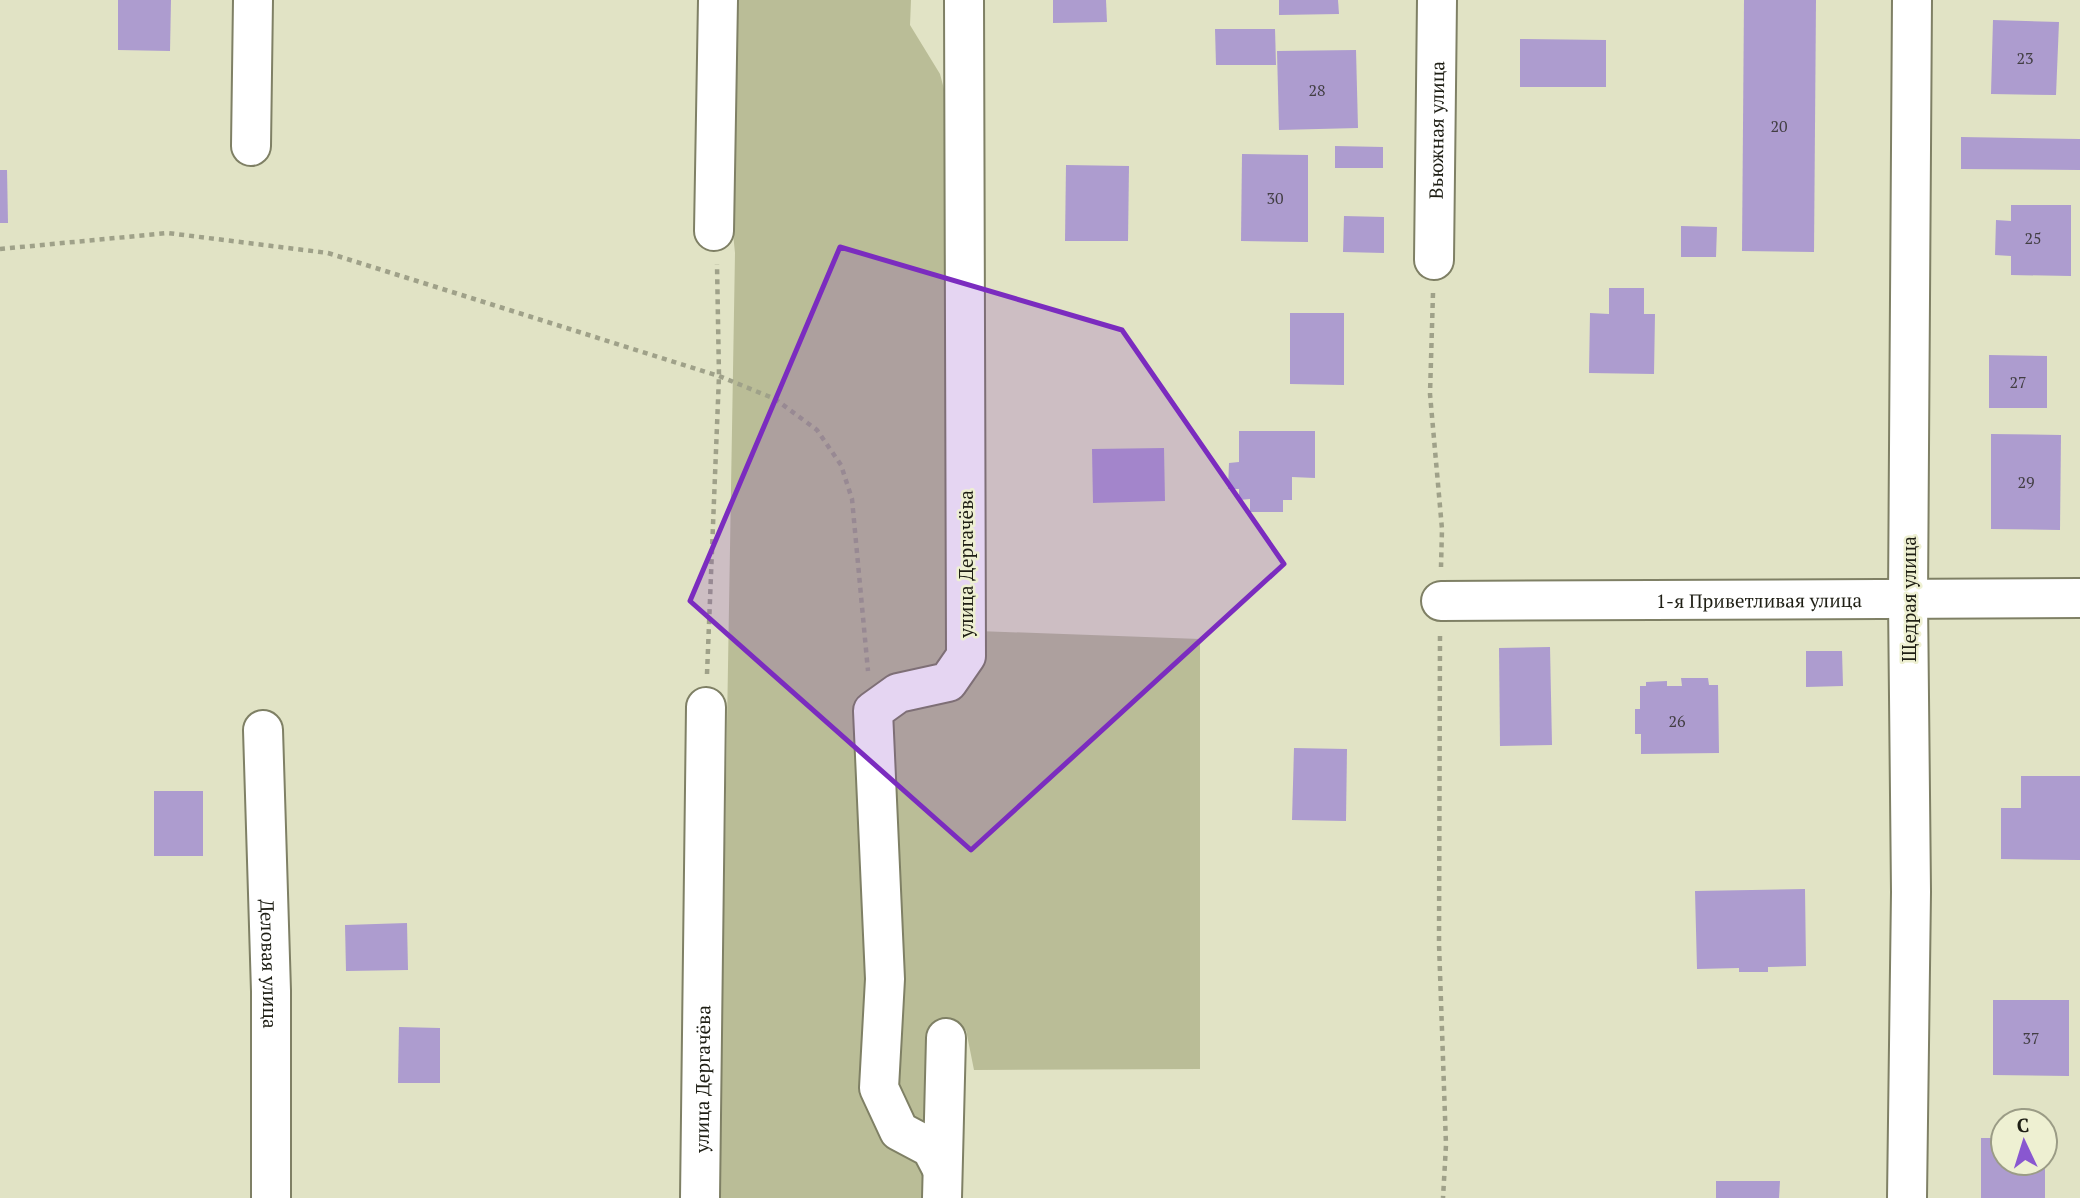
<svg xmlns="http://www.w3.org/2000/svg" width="2080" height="1198" font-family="'PT Serif',serif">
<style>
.green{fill:#babd97}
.building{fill:#ad9ccf}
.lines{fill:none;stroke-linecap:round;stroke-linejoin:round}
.minor-casing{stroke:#7f8065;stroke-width:42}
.path{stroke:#9fa189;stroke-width:4.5;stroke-dasharray:5 5;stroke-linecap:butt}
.minor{stroke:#fff;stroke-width:38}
.marked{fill:#7b2cbf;fill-opacity:0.2;stroke:#7b2cbf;stroke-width:5;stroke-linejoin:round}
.labels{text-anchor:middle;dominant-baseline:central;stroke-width:5;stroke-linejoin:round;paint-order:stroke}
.number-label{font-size:16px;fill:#423e43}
.street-label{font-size:19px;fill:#1e1e14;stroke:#eef0d2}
</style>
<rect width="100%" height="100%" fill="#e1e3c5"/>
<!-- green -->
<polygon class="green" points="735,0 911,0 910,25 940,74 954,127 951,630 1200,639 1200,1069 974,1070 966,1030 930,1032 930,1198 719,1198 735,253 730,203"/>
<!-- building -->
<g class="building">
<polygon points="118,0 171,0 170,51 118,50"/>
<polygon points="1053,0 1106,0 1107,22 1053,23"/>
<polygon points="1279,0 1338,0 1339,14 1279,15"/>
<polygon points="1744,0 1816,0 1814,252 1742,251"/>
<polygon points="1993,20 2059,22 2056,95 1991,94"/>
<polygon points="1215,29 1275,29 1276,65 1216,65"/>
<polygon points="1520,39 1606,40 1606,87 1520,87"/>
<polygon points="1356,50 1358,128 1279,130 1277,51"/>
<polygon points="1961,137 2080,139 2080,170 1961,169"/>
<polygon points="1335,146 1383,147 1383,168 1335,168"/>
<polygon points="1242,154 1308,155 1308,242 1241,241"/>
<polygon points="1066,165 1129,166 1128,241 1065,241"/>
<polygon points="0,170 7,170 8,223 0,223"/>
<polygon points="2011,205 2071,205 2071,276 2011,275 2011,256 1995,255 1996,220 2011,221"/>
<polygon points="1344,216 1384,217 1384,253 1343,252"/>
<polygon points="1681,226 1717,227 1716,257 1681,257"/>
<polygon points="1609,288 1644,288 1644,314 1655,314 1654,374 1589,373 1590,313 1609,314"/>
<polygon points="1290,313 1344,313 1344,385 1290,384"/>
<polygon points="1989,355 2047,356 2047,408 1989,408"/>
<polygon points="1239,431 1315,431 1315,478 1292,477 1292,500 1283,500 1283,512 1250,512 1250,499 1239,500 1239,489 1228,489 1229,463 1239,462"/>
<polygon points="1991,434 2061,435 2060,530 1991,529"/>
<polygon points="1164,448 1165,501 1093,503 1092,449"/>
<polygon points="1550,647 1552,745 1500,746 1499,648"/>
<polygon points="1806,651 1842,651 1843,686 1806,687"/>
<polygon points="1681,678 1708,678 1709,685 1718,685 1719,753 1641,754 1641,734 1635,734 1635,709 1640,709 1640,686 1646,686 1646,682 1667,681 1667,686 1682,686"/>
<polygon points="1294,748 1347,749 1346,821 1292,820"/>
<polygon points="2021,776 2080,776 2080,860 2001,859 2001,808 2021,808"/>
<rect x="154" y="791" width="49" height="65"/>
<polygon points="1805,889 1806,966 1768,967 1768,972 1739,972 1739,968 1697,969 1695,891"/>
<polygon points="407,923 408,970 346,971 345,925"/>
<polygon points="1993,1000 2069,1000 2069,1076 1993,1075"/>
<polygon points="399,1027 440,1028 440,1083 398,1083"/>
<polygon points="1981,1138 2003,1138 2003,1163 2045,1163 2045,1198 1981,1198"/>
<polygon points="1716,1181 1780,1181 1779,1198 1716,1198"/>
</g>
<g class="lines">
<!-- minor casing -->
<g class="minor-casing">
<g id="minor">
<polyline points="251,146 253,0"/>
<polyline points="714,231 718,0"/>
<path id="s1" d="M1434 260 1437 0"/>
<path id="s2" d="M1441 601 2080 598"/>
<path id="s3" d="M263 730 271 991V1198"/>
<polyline points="942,1169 931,1148 899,1131 879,1088 885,979 873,711 898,693 948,682 966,656 964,0"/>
<path id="s4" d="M700 1198 706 707"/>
<polyline points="942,1198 946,1038"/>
<polyline points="1907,1198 1911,892 1908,599 1912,0"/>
</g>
</g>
<!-- path -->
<g class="path">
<polyline points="0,249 168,233 328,253 719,376 775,399 817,430 841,465 852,499 868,671"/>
<polyline points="1433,293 1430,394 1442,529 1441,567"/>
<polyline points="1440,636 1439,944 1446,1145 1443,1198"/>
<polyline points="707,674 719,376 717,264"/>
</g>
<!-- minor -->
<use href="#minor" class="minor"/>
</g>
<!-- marked area -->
<path class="marked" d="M840 247 1122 330 1284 564 971 850 690 601Z"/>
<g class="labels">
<!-- number labels -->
<g class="number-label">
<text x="2025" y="58">23</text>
<text x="1317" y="90">28</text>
<text x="1779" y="126">20</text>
<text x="1275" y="198">30</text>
<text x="2033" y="238">25</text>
<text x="2018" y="382">27</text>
<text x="2026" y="482">29</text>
<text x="1677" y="721">26</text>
<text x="2031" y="1038">37</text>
</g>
<!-- street labels -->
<g class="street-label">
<text stroke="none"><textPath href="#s1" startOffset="130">Вьюжная улица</textPath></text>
<text transform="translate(965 564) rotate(-90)">улица Дергачёва</text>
<text transform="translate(1908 599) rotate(-90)">Щедрая улица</text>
<text stroke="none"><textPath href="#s2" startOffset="318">1-я Приветливая улица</textPath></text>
<text stroke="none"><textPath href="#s3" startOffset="234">Деловая улица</textPath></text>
<text stroke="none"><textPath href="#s4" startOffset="119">улица Дергачёва</textPath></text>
</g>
</g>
<!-- north arrow -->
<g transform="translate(2024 1142) rotate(356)"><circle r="33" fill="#eef0d2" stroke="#9b9c86" stroke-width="2"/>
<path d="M0-5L12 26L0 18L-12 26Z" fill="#8957d0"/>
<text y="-10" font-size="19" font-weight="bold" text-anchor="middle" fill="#1e1e14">С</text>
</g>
</svg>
